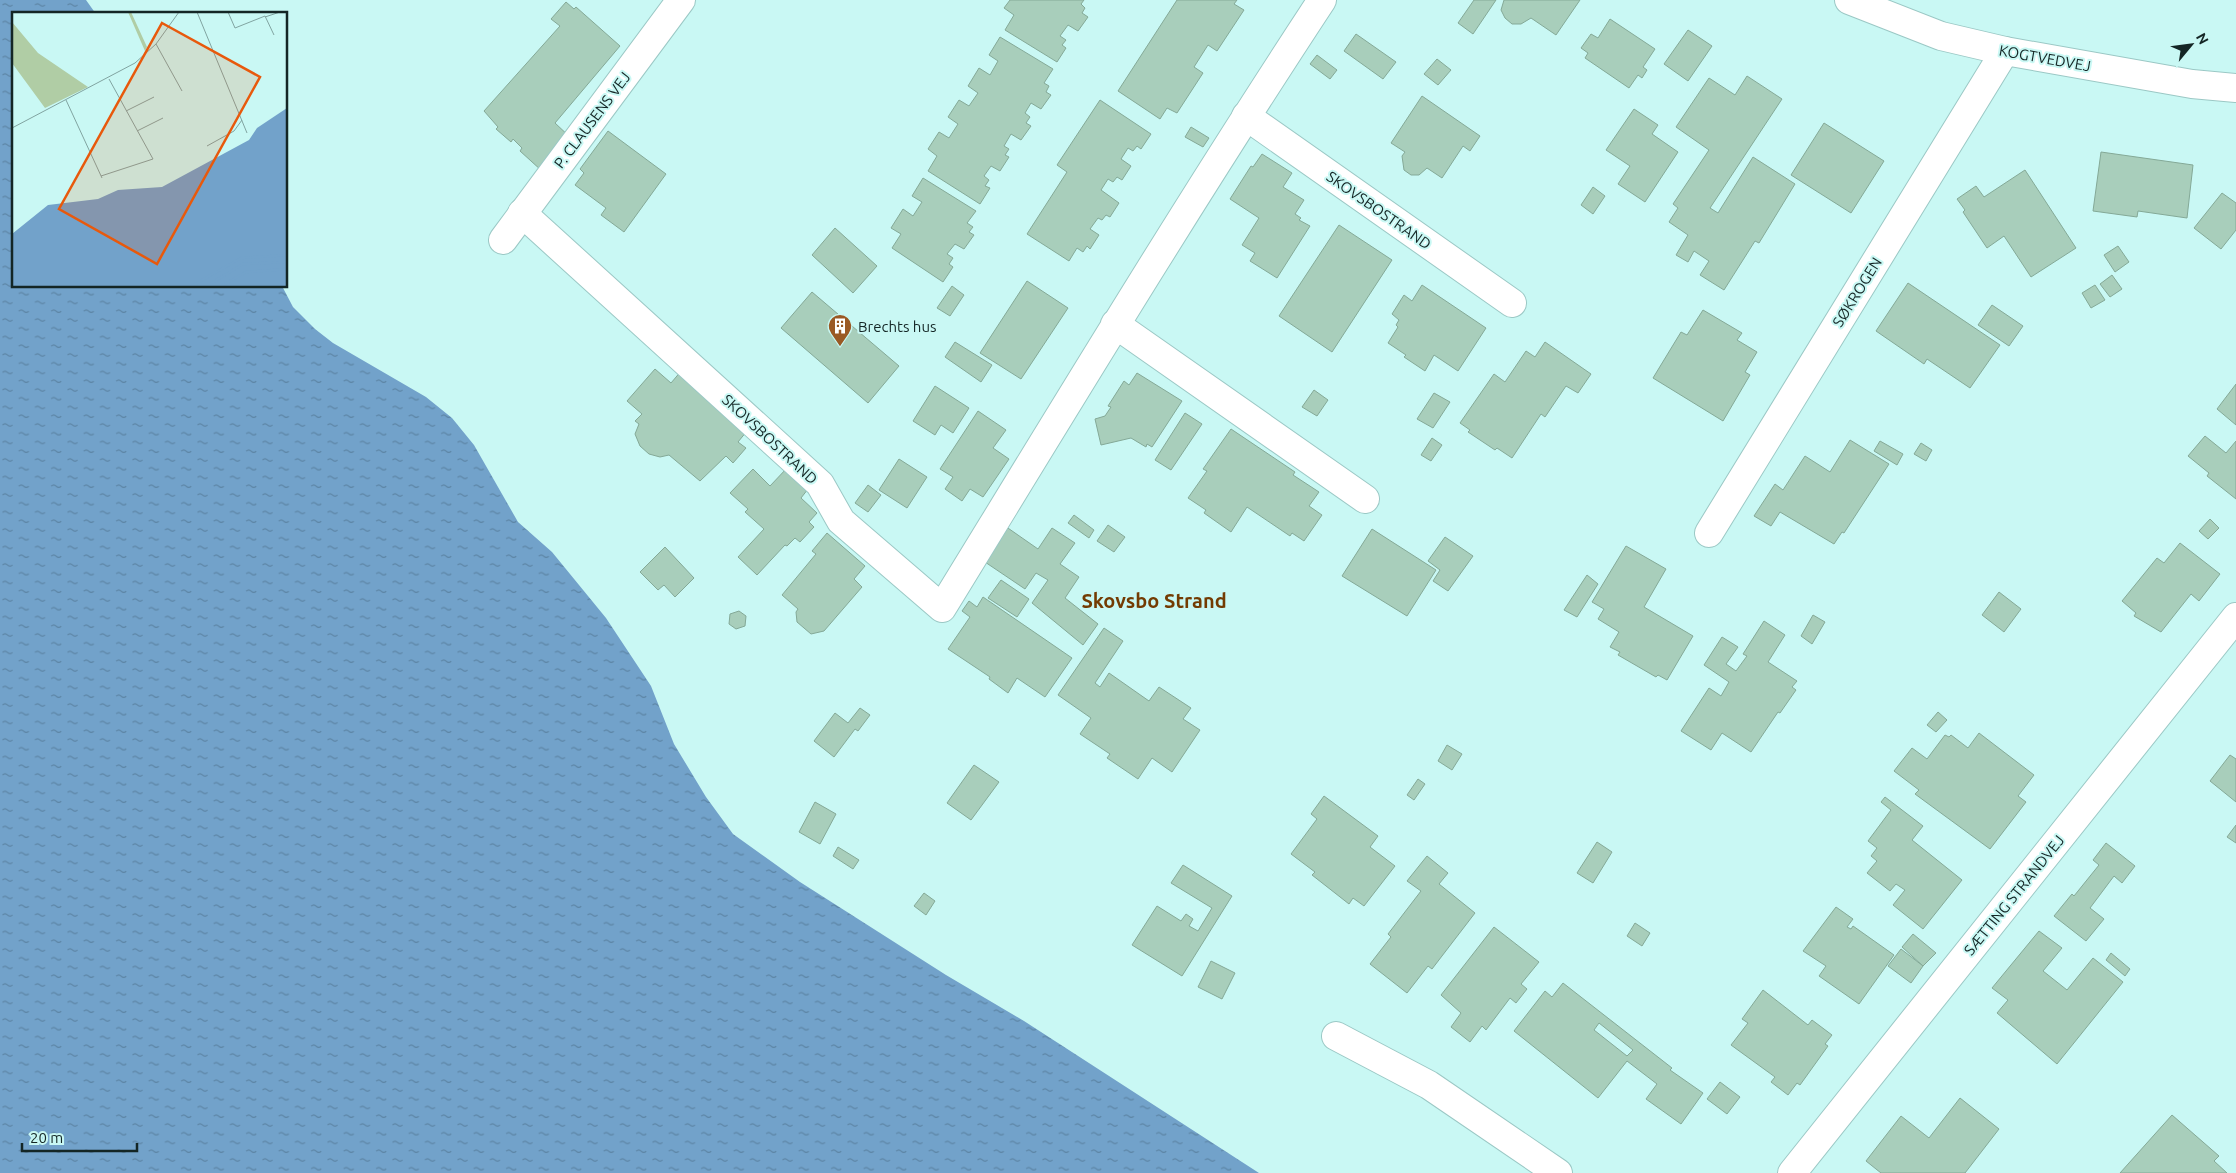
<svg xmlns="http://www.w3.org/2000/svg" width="2236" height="1173" font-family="Ubuntu,sans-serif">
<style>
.water{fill:url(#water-ripples)}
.building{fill:#a8cebb;stroke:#84a997;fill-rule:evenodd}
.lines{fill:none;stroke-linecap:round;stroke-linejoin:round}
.minor-casing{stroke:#9bc8c5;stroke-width:30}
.tertiary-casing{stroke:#9bc8c5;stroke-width:30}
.minor{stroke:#fff;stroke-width:28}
.tertiary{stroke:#fff;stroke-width:28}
.labels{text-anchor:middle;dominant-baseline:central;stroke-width:4;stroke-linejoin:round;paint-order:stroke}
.street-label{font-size:15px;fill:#142625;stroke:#c9f8f4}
.poi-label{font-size:15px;fill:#142625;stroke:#c9f8f4;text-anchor:start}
.district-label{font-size:20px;font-weight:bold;fill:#733b02;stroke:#c9f8f4}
.inset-river{fill:none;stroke:#72a2ca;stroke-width:2.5}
.inset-road{fill:none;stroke:#81a4a1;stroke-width:1}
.view{fill:#e8590c;fill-opacity:0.15;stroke:#e8590c;stroke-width:2.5}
.inset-edge{fill:none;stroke:#142625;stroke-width:2.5}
</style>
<defs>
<pattern id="water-ripples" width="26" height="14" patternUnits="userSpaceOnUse" patternTransform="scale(1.25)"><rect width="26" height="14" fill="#72a2ca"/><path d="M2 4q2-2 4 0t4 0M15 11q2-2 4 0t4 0" fill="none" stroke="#5c84a4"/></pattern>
</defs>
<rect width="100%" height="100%" fill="#c9f8f4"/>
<!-- water -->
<polygon class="water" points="0,0 86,0 96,14 14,14 14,286 282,286 293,307 315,329 333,343 426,397 452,418 474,445 518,522 552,552 606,618 651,686 674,744 706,797 733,834 800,882 946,975 1024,1021 1259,1173 0,1173"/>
<!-- building -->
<g class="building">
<polygon points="1010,0 1084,0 1081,4 1085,8 1082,13 1088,17 1078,31 1068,25 1060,36 1066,40 1062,45 1066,48 1057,62 1005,30 1014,15 1004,8"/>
<polygon points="1177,0 1237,0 1234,4 1244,10 1217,51 1208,45 1194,67 1203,73 1177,113 1167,108 1160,119 1118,91"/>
<polygon points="1474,0 1496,0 1473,34 1458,23"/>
<polygon points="1504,0 1580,0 1556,35 1531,18 1521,24 1512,24 1505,18 1501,10"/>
<polygon points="566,2 574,9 576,7 620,46 555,123 571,138 542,171 520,151 522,148 513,139 511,142 496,129 498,127 484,111 560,26 551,19"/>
<polygon points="1610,19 1655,49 1643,67 1647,70 1642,78 1638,75 1629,88 1585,58 1588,53 1581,48 1591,34 1598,38"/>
<polygon points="1688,30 1712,46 1688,81 1664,64"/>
<polygon points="1356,34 1396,62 1383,79 1344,51"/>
<polygon points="1000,37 1053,69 1044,83 1049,86 1046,92 1051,95 1041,109 1031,103 1025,113 1030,117 1026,123 1031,126 1021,140 1011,134 1004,146 1009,149 1005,155 1009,157 1000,171 991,166 984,176 989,180 985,186 990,188 980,204 928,171 937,156 928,149 939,132 949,138 958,124 948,117 959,100 969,106 978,93 968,86 979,68 990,75 998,61 989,55"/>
<polygon points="1317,55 1337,70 1330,79 1310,64"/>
<polygon points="1437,59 1451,70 1438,85 1424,74"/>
<polygon points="1747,76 1782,99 1710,208 1718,213 1753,157 1795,184 1759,243 1755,241 1724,290 1700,275 1709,261 1694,251 1688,262 1676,255 1688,235 1669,222 1678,208 1673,204 1709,150 1676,127 1709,78 1735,95"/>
<polygon points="1422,96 1480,136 1470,151 1463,146 1442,178 1427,168 1419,175 1411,175 1404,170 1402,156 1405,152 1391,143"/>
<polygon points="1100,100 1151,134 1141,149 1137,146 1133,151 1128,148 1121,159 1131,166 1122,180 1117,177 1113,182 1108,179 1101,190 1119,203 1110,217 1106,215 1102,220 1098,218 1090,229 1099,235 1090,249 1087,246 1083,252 1077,248 1069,261 1027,234 1067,172 1057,165"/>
<polygon points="1634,109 1658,125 1652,134 1678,152 1645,202 1618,184 1630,166 1606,150"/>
<polygon points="1824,123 1884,161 1851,213 1791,175"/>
<polygon points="1191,127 1209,138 1203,147 1185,137"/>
<polygon points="608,131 666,174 624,232 601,215 606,208 575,185 584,173 580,169"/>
<polygon points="2101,152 2193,165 2187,218 2138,211 2137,217 2093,211"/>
<polygon points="1262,154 1292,173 1283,187 1304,200 1295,214 1301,218 1299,220 1310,226 1277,278 1250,261 1255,253 1242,245 1259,218 1230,199 1251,166 1253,167"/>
<polygon points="2025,170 2076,248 2031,277 2004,236 1987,248 1963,212 1965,210 1957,199 1976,186 1984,197"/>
<polygon points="923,178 976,211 967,223 973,227 969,232 974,235 964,249 955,244 947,254 953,258 949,264 953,267 943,282 892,248 901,234 891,228 903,209 913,216 922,202 912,196"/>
<polygon points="1593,187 1605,196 1593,214 1581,205"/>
<polygon points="2222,193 2236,203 2236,230 2221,249 2194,228"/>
<polygon points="1339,225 1392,260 1332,352 1279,316"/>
<polygon points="835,228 877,266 853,293 812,255"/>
<polygon points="2118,246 2129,262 2115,272 2104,255"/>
<polygon points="2112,275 2122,289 2110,297 2100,284"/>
<polygon points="1027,281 1068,308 1021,379 980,353"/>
<polygon points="1908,283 2000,345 1970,388 1927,359 1924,364 1876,331"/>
<polygon points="1422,285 1486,328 1458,371 1434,355 1425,371 1404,357 1406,355 1388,343 1398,327 1396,325 1399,320 1392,314 1404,295 1412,301"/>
<polygon points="2095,285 2105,300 2091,308 2082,293"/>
<polygon points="952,286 964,295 950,316 937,308"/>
<polygon points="812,292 899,366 868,403 781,328"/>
<polygon points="1992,305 2023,326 2009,346 1978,325"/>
<polygon points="1703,310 1742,333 1737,340 1757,352 1745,372 1750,375 1723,421 1653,378 1681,332 1687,335"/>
<polygon points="955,342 992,365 981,382 945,357"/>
<polygon points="1545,342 1591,374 1578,393 1566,386 1545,417 1541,414 1512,458 1497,448 1495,450 1468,432 1470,430 1460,423 1494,374 1505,382 1526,351 1535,357"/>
<polygon points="655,369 671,383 682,370 747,431 738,442 746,448 733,463 726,456 700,481 669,455 660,457 649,454 640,446 635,434 639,424 635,421 642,414 627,401"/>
<polygon points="1137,373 1182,401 1152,447 1147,444 1146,447 1131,438 1101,445 1095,419 1105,416 1111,407 1108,406 1124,381 1129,385"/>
<polygon points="2236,384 2236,425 2217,409"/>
<polygon points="935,386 969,408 953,433 941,425 935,435 913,421"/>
<polygon points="1314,390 1328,400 1317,416 1302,407"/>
<polygon points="1434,393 1450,402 1433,428 1417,419"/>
<polygon points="978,411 1006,430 993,448 1009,459 983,497 970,489 962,501 945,489 953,477 940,469"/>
<polygon points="1185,413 1202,424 1171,470 1155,460"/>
<polygon points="1231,429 1295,472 1293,475 1319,492 1309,506 1322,515 1304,541 1292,533 1290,536 1247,507 1231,532 1204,513 1206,510 1188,498 1207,471 1203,469"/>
<polygon points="2205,436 2226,453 2236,441 2236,499 2207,476 2209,473 2188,456"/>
<polygon points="1432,438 1442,445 1431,461 1421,455"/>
<polygon points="1850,440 1889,464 1844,533 1842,532 1834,544 1780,512 1771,526 1754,516 1775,484 1783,490 1805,456 1830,472"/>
<polygon points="1880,441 1903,454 1897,465 1874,451"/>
<polygon points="1921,443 1932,450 1926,461 1914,454"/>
<polygon points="899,459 927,477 907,508 879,490"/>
<polygon points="787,468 808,489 801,498 817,513 809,522 814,527 800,542 795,538 787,546 785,545 757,575 738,557 764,529 745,512 748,509 730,493 753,469 770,486"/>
<polygon points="868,485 881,495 868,512 855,503"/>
<polygon points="1074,515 1094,530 1089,538 1068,523"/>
<polygon points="2210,519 2219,528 2208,539 2199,531"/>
<polygon points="1108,525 1125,537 1114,552 1097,541"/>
<polygon points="1005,526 1038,549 1052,528 1075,543 1060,564 1079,577 1065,598 1098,624 1083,645 1032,603 1048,580 1036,573 1025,589 982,560"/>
<polygon points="1372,529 1436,570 1407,616 1342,576"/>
<polygon points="827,533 865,566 854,579 862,587 824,631 811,634 797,622 796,612 798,609 782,595 816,554 812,551"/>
<polygon points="1445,537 1473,556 1448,591 1433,581 1440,570 1428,561"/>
<polygon points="2180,543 2220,574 2199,601 2191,594 2161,632 2134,616 2136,613 2122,601 2157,558 2164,563"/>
<polygon points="1626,546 1666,569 1644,607 1693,636 1667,680 1658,675 1656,677 1618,655 1620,652 1610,647 1619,632 1598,619 1604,609 1592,602"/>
<polygon points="665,547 694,578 675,597 664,585 658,590 640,572"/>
<polygon points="1587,575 1598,584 1577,617 1564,610"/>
<polygon points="1001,580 1029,599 1017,617 988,598"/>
<polygon points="1999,592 2021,609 2004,632 1982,615"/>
<polygon points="983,597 1072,658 1045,697 1017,678 1008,693 989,679 990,677 948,649 970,617 962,611 969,601 977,607"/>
<polygon points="739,611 746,616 745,626 736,629 729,624 730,614"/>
<polygon points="1813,615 1825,622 1812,644 1801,636"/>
<polygon points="1764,621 1785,635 1768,662 1797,681 1792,687 1796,690 1780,713 1778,712 1751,752 1722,733 1711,750 1681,731 1709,688 1721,696 1729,682 1704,665 1722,637 1738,647 1726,664 1736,671 1747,656 1743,654"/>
<polygon points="1104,628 1123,641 1095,683 1100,687 1109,673 1149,701 1159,687 1191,708 1183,719 1200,730 1172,772 1152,758 1138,779 1107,758 1110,754 1080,734 1091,718 1058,695"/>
<polygon points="860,708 870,715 858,731 855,729 834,757 814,741 835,713 848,723"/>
<polygon points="1938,712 1947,720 1936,732 1927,725"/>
<polygon points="1979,733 2034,775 2018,796 2026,802 1990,849 1915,794 1919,790 1894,771 1912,748 1927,759 1945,735 1949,737 1951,735 1968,748"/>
<polygon points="1447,745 1462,754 1452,770 1438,761"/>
<polygon points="2230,755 2236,759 2236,802 2210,781"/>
<polygon points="974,765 999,782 971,820 947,803"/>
<polygon points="1418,779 1425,784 1414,800 1407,795"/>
<polygon points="1324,796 1378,836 1370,847 1395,866 1364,906 1353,898 1349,904 1312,875 1315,872 1291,854 1317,819 1311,814"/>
<polygon points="1885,797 1923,826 1912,840 1962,880 1923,929 1893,905 1905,890 1896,884 1890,891 1867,873 1877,861 1871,856 1877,848 1868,841 1891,810 1881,802"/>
<polygon points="815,802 836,814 820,844 799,832"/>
<polygon points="2236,825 2236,843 2227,837"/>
<polygon points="1597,842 1612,852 1593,883 1577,873"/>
<polygon points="2106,843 2135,866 2122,883 2114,876 2090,908 2104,919 2086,941 2054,916 2072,894 2074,896 2099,865 2093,860"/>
<polygon points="838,847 859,860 853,869 833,856"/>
<polygon points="1427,856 1448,873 1439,884 1475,913 1432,969 1428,966 1407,993 1370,964 1391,937 1388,934 1421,891 1407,881"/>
<polygon points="1183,865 1232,896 1182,976 1132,945 1157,906 1181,921 1186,914 1193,919 1189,926 1198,931 1212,908 1171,883"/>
<polygon points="924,893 935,901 926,915 914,906"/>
<polygon points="1836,907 1853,919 1847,927 1851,929 1853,926 1894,955 1859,1004 1819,976 1826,966 1803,951"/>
<polygon points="1635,923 1650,933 1642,946 1627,936"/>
<polygon points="1494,927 1539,962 1521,984 1527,989 1516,1003 1510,998 1486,1030 1482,1026 1470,1042 1451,1027 1461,1013 1441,995"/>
<polygon points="2039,931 2062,948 2043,971 2067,990 2093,958 2123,982 2057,1064 1997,1013 2008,1000 1992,988"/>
<polygon points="1913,934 1936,953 1923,966 1902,947"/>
<polygon points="1901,949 1923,966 1911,983 1888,966"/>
<polygon points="2111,953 2130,969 2125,976 2106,960"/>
<polygon points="1211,961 1235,973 1222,999 1198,987"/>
<path d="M1563 983 1672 1068 1670 1070 1703 1093 1681 1124 1646 1099 1657 1084 1627 1061 1598 1098 1514 1031 1545 991 1552 997ZM1599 1023 1633 1050 1627 1056 1594 1030Z"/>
<polygon points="1763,990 1808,1025 1812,1020 1832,1035 1825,1044 1828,1046 1800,1085 1797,1083 1788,1095 1771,1082 1775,1077 1731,1045 1748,1023 1742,1019"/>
<polygon points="1720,1082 1740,1097 1727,1114 1707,1099"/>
<polygon points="1960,1098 1999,1129 1965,1173 1881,1173 1866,1161 1901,1116 1929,1138"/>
<polygon points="2172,1115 2219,1156 2214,1161 2227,1173 2120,1173"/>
</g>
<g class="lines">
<!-- minor casing -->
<g class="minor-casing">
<g id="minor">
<polyline points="1246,116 1512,303"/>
<path d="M522 213 820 484 841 521 942 608C1067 404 1191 199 1322 0"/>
<polyline points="503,240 681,0"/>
<polyline points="1115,324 1365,499"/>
<polyline points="1709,533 2005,51"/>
<polyline points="1336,1036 1429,1085 1558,1173"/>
<polyline points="1792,1173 2236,617"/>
</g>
</g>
<!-- tertiary casing -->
<g class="tertiary-casing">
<polyline id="tertiary" points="1849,0 1941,36 2005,51 2192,84 2236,88"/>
</g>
<!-- minor -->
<use href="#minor" class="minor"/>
<!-- tertiary -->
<use href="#tertiary" class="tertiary"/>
</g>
<!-- icons -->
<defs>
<g id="building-pin" transform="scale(1.25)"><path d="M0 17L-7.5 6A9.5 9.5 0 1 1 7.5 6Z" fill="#9a5924" stroke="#c9f8f4"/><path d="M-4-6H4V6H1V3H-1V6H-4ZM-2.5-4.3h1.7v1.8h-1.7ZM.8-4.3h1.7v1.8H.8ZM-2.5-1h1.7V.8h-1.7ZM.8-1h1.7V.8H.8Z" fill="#fff"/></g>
</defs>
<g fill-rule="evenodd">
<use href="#building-pin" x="840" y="326"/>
</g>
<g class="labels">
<!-- street labels -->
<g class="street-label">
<text transform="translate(2045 58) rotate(10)">KOGTVEDVEJ</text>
<text transform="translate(592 120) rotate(-53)">P. CLAUSENS VEJ</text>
<text transform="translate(1379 210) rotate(35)">SKOVSBOSTRAND</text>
<text transform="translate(1857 292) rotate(-58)">SØKROGEN</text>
<text transform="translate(770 439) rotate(43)">SKOVSBOSTRAND</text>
<text transform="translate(2014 895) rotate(-51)">SÆTTING STRANDVEJ</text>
</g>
<!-- poi labels -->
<g class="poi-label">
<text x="858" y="326">Brechts hus</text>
</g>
<!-- district labels -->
<g class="district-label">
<text x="1154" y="600">Skovsbo Strand</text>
</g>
</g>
<!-- overview -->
<g transform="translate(12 12)">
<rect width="275" height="275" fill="#c9f8f4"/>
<path d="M116 0H119L135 35 133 39ZM0 10 26 41 76 75 33 96 0 51Z" fill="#b0cda5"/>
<path d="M275 96V275H0V222L36 193 86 187 106 178 150 175 237 128 245 116Z" fill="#72a2ca"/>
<path class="inset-river" d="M178 275 229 246 275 243M193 275 231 252 275 250M208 275 234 260 275 257"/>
<path class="inset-road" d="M185 0 235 121M216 0 223 16 253 4 262 23M253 5 268 0M144 32 170 79M54 88 90 166M114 99 142 85M0 116 123 51 144 32 167 0M125 119 151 106M195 134 222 119 230 108M89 164 141 147 97 67"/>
<path class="view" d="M150 11 248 65 145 252 47 197Z"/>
<rect width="275" height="275" class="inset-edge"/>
</g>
<!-- north arrow -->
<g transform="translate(2191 45) rotate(61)" stroke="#c9f8f4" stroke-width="4" paint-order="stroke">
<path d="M0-4L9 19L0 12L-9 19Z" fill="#142625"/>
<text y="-8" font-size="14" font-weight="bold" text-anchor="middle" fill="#142625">N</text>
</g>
<!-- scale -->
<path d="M22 1143v8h115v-8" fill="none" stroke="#142625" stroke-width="2.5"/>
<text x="30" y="1143" font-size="15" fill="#142625" stroke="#c9f8f4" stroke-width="4" paint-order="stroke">20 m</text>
</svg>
